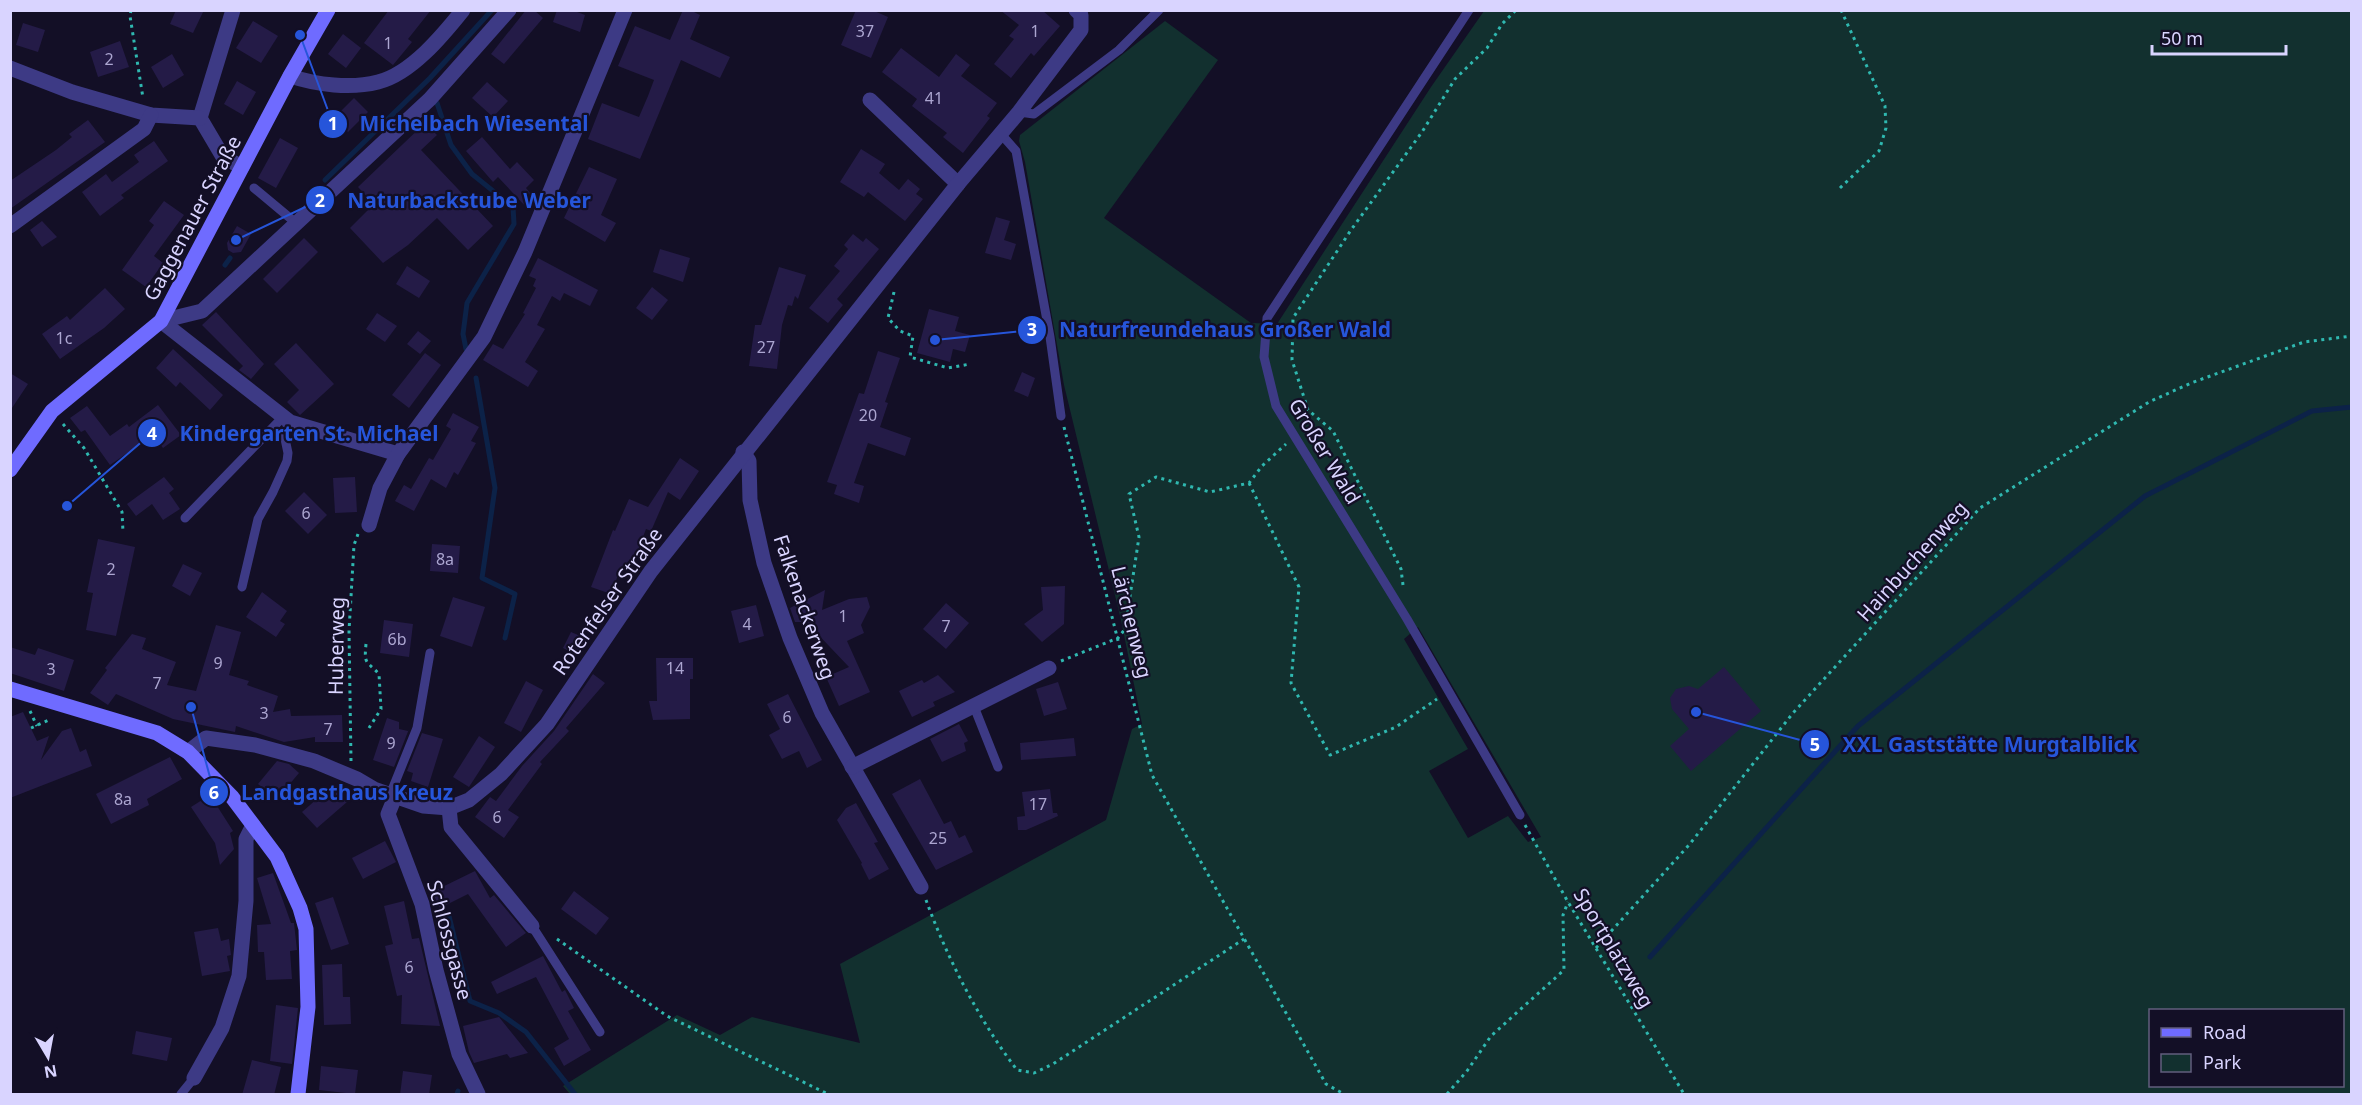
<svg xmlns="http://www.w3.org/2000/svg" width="2362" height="1105" font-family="'Noto Sans',sans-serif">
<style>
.green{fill:#12302f;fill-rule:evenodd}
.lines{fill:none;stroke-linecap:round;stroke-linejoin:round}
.stream{stroke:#0c2248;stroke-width:5}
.building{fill:#241b47}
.path{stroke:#2fb8b0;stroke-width:3;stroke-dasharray:3 4.5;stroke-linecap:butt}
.service{stroke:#3d3a85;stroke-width:9}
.minor{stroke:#3d3a85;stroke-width:15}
.secondary{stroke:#6f6bff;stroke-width:15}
.labels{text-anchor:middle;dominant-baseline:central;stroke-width:4.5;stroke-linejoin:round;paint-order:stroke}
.number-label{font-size:16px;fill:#aca6d1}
.street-label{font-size:20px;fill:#d9d4ff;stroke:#130f26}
.leader{fill:none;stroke:#2655da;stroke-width:2}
.callout-dot{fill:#2655da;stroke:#130f26;stroke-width:2}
.mark-label{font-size:18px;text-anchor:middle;font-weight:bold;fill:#fff}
.callout-label{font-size:21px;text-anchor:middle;font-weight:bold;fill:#2655da;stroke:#130f26;stroke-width:4.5;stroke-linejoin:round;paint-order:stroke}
</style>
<rect width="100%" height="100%" fill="#130f26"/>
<!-- green -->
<path class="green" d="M1484 11H2351V1094H570L563 1086 677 1015 720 1035 752 1017 860 1043 840 964 1106 820 1132 729 1142 724 1121 620 1064 385 1025 162 1019 141 1020 135 1165 21 1218 60 1104 218 1251 323 1277 324 1431 87ZM1418 627 1541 837 1528 842 1508 816 1468 838 1429 771 1468 749 1404 639ZM2150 1010H2342V1086H2150Z"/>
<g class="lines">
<!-- stream -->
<g class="stream">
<polyline points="437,103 451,145 472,174 513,207 514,224 467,303 463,334 466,349"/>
<polyline points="325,180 430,78 492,10"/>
<polyline points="225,265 230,258"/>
<polyline points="476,378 495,488 482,578 515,594 505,638"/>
<polyline points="449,916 470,1001 499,1013 526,1032 575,1094"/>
<polyline points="1650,957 1858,726 2145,496 2312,411 2352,407"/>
<polyline points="457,1094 458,1091"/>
</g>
</g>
<!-- building -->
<g class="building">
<polygon points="176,10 204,10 193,33 170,24"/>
<polygon points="389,10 431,10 408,39 412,42 393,65 364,43"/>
<polygon points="526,10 534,10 543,18 504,64 491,54"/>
<polygon points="557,10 572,10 585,15 580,32 553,22"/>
<polygon points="683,10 690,10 700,15 690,39 730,57 720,78 681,60 640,159 588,139 602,103 639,117 648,96 654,80 618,66 635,26 670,40"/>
<polygon points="856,10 872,10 888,17 871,58 841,45"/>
<polygon points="1000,10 1042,10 1060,26 1034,56 1031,53 1011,78 994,64 1014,39 1009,36 1019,25"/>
<polygon points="253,21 278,36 261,63 236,48"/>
<polygon points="23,23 45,30 38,52 16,45"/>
<polygon points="343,34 361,48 346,68 328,54"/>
<polygon points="120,41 129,67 98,77 90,52"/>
<polygon points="901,48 939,77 956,54 970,65 961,76 997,103 987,116 990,118 963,153 943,137 947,133 912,106 917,99 882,72"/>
<polygon points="172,54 184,75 163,88 151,67"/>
<polygon points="237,81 256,92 243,115 224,104"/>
<polygon points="487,82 508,101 493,117 472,98"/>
<polygon points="354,98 368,112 348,132 334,118"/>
<polygon points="88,120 105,142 10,209 10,181 56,150 72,137 69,134"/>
<polygon points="425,123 437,135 421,150 493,226 468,250 437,218 408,245 383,263 350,228 374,204 358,187"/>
<polygon points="482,137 510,169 517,162 534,180 526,188 535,199 526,207 498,177 493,182 466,151"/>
<polygon points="280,138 298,148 276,188 258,178"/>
<polygon points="154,141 168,161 121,195 124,198 100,216 82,192 106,174 112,182 139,162 134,155"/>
<polygon points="861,149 885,164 879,173 899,190 908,179 920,189 916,194 923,199 905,221 868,192 864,197 840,182"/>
<polygon points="589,167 617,179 601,215 616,223 605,242 564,218"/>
<polygon points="164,201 184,215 154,256 163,263 146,287 122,270 154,225 149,221"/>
<polygon points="996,217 1010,221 1004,240 1016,244 1011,260 985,253"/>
<polygon points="42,221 57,237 42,247 30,230"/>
<polygon points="237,226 251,234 241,252 233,253 228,250 227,243"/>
<polygon points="853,234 863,242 866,238 879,249 837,299 843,305 828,323 809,308 840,271 834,266 848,249 844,245"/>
<polygon points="304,238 318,252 277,293 263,279"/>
<polygon points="660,249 690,258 683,282 653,272"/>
<polygon points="538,258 598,290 590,306 564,293 560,301 552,296 537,325 545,329 525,362 538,371 528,387 483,360 493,344 503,349 525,314 523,313 536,288 533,286 536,279 529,276"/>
<polygon points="407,266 430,281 419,298 396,284"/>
<polygon points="779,267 806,275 798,299 795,296 792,306 788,305 782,325 777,369 749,366 755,325 761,325"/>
<polygon points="652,287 668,300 652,320 636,308"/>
<polygon points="105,288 125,309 104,328 60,359 42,334 67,316 70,320"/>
<polygon points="929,309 959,317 955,331 970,335 965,352 953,349 950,362 917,353"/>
<polygon points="216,312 264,364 251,379 239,370 243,366 202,325"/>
<polygon points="377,313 397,326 385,342 366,329"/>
<polygon points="418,331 431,341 420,354 407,344"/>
<polygon points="296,343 334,384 300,415 287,402 299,390 274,364"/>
<polygon points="173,349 223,395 210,410 180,382 176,387 156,368"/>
<polygon points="878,351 900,358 885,402 888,403 880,427 911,438 905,456 868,443 854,483 864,486 859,503 834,494 837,485 827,482 859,393 864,394"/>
<polygon points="425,353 441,365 409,408 392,395"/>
<polygon points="1022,372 1035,378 1028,397 1014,391"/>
<polygon points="10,373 28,384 10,411"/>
<polygon points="158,405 181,435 163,448 153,435 110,465 85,430 81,432 70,418 87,406 110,436 127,424 129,427"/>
<polygon points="453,413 479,427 471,441 476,443 458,475 454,472 446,488 431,479 414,511 395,501 404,485 411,489 429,458 433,460 451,429 446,426"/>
<polygon points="680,458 699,471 680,500 668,492 651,531 646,529 630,571 621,567 611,594 591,587 613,530 615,531 629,499 648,507"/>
<polygon points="164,477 174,489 169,493 180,509 163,520 152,504 136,516 127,504"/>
<polygon points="355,477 357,512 335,513 333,478"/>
<polygon points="304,492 327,515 308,534 285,511"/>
<polygon points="98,539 135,547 116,636 86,630 93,593 87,592"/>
<polygon points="432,544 460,546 458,573 430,571"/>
<polygon points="183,564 202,573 190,596 172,586"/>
<polygon points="1065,586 1064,624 1042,642 1024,624 1043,610 1041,587"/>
<polygon points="825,590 822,610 849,599 867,597 870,607 861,625 864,633 847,641 870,692 839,706 826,677 849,667 811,627 803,622 795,622 790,608"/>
<polygon points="262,592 287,611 280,621 285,624 276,637 246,617"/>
<polygon points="453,597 485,607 472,647 440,636"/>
<polygon points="946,603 969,623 946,649 923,629"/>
<polygon points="756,605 764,636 739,643 731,611"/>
<polygon points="384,620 413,624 409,657 380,653"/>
<polygon points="216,625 241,632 229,675 249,681 247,685 278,696 273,712 290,709 291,716 342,715 343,742 315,742 315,737 284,742 236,726 235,732 173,719 116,694 108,705 90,693 107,670 105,668 132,634 146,638 142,649 176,662 167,685 196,691"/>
<polygon points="571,632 585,638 577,655 563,648"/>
<polygon points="10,647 35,655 38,648 74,660 64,691 10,673"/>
<polygon points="656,658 693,658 693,679 690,679 690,719 653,720 649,701 657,701"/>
<polygon points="1724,667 1761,711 1691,771 1670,746 1689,729 1672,709 1670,698 1676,689 1689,686 1698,689"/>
<polygon points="593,674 605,683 566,728 569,731 540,762 542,764 508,810 519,817 504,838 475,817 490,797 496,801 522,766 554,731"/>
<polygon points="938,675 955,692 933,702 935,706 912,717 899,691 922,680 924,683"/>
<polygon points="526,681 543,690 521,732 504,723"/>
<polygon points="1058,682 1067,709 1044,716 1036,689"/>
<polygon points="788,694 822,760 807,768 799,751 782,759 769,735 780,729 767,704"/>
<polygon points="23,712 37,741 49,736 41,760 62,731 71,728 80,752 86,749 92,766 10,798 10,717"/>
<polygon points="387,718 399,722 399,729 408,731 409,729 394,767 373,760"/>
<polygon points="959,724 968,741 964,743 966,751 942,762 930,739"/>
<polygon points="422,733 443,739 428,787 411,781 413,773 407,771"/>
<polygon points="479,736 495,747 469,787 453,777"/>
<polygon points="1074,738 1076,756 1021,760 1020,743"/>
<polygon points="170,757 182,779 147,799 149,805 111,824 96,794"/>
<polygon points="277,761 289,764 299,773 277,799 258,784"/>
<polygon points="920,779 944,824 951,821 959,838 965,835 973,852 936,870 892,794"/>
<polygon points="333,785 347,802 317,828 302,812"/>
<polygon points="1050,789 1053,813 1057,813 1058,816 1026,830 1018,830 1017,817 1025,816 1022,792"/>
<polygon points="210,795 233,831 230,833 234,849 220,865 215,843 191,807"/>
<polygon points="856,803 878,842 874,843 889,869 869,880 861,864 862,863 837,820 846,808"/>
<polygon points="385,841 396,862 363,879 352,858"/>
<polygon points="475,871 490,898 494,895 526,933 506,947 468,894 440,908 432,892"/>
<polygon points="273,873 291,923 294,923 297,950 290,951 292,979 266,980 264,952 258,952 257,925 271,924 257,878"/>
<polygon points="574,891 609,918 596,935 561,909"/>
<polygon points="333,897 349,944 331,950 315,903"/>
<polygon points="404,901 412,939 419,938 440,1026 401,1024 402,995 397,996 385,946 393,944 384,906"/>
<polygon points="218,928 221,941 229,939 231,955 227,956 230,971 202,976 194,932"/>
<polygon points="543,956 562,992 565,990 574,1008 568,1011 591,1050 564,1066 554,1048 569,1039 536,977 497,994 491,982"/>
<polygon points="342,964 343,997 350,997 351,1024 324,1025 322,965"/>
<polygon points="276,1005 298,1008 292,1064 270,1061"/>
<polygon points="499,1017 528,1053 510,1058 507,1054 474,1063 469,1052 463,1026"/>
<polygon points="136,1031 172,1038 167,1061 132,1054"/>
<polygon points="252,1060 281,1067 274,1095 242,1095"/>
<polygon points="321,1066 358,1070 355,1094 319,1090"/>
<polygon points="403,1071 432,1075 429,1095 400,1095"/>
</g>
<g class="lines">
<!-- path -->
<g class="path">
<polyline points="131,10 130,16 143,98"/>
<polyline points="1840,188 1879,151 1886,128 1885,106 1841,10"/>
<polyline points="894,292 888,318 900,331 913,336 910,357 948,368 970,364"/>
<polyline points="63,424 84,448 122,512 123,532"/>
<polyline points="1064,427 1152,775 1326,1084 1344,1094"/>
<polyline points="1249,483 1299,587 1291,683 1330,755 1396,727 1437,699"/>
<polyline points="1403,585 1401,569 1333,431 1308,410 1292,360 1293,318 1351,230 1422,132 1455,79 1487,48 1502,24 1516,10"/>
<path d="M366 644C364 665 366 660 379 674L381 709 369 728"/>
<polyline points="1061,661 1118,638 1125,629 1139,537 1129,494 1156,477 1210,492 1249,483 1262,466 1286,444"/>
<polyline points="30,711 37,726"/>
<polyline points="31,728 51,719"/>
<polyline points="351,761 349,631 354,545 358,534"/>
<polyline points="1525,825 1568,902 1684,1094"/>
<path d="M926 900C948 960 979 1020 1017 1070L1034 1073 1053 1064 1244 939"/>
<polyline points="557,939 667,1016 828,1094"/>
<polyline points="1596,948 1689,845 1793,713 1980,508 2149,402 2191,383 2304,342 2352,336"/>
<polyline points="1447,1094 1467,1071 1491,1036 1564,970 1563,915 1568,902"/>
<polyline points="2350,1094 2352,1094"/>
</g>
<!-- service -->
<g class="service">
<polyline points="1469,10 1267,318 1264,357 1276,406 1407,619 1520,815"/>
<polyline points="1019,112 1034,114 1119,50 1159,10"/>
<polyline points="1001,134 1016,151 1050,337 1061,416"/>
<polyline points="254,188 296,223"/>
<polyline points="185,518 283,417"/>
<polyline points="242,587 258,519 273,492 287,461 288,453 284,434 290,422"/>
<polyline points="973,704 998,767"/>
<polyline points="390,795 417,728 430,653"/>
<polyline points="532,926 600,1032"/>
<polyline points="181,1094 194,1078"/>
</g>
<!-- minor -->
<g class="minor">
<polyline points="233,10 200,118 223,157 242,167"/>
<polyline points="10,68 72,92 151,115 200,118"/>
<path d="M290 76C317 85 351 89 378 82 411 74 443 35 463 10"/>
<polyline points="870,100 958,184"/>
<polyline points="10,226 144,129 151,115"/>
<polyline points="161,321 202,311 430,99 509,10"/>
<polyline points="161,321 290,422 398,454"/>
<polyline points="743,452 749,461 750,500 764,563 790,638 822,713 921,887"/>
<polyline points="369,525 380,488 398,454 484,337 525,252 625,10"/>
<polyline points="188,752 206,738 255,745 314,761 357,779 374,789 423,806 449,808 469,800 501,774 547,724 651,571 958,184 1019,112 1081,30 1081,15 1076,10"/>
<polyline points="852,767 1049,668"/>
<polyline points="395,797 388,814 422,904 436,970 459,1054 478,1094"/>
<polyline points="449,808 451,827 532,926"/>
<polyline points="194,1078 222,1028 239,976 246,901 246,839 253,825"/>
</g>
<!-- secondary -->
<g class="secondary">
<polyline points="10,470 52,411 161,321 290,76 328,10"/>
<polyline points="10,689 157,733 188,752 232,797 277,857 300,908 306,929 308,1007 298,1094"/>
</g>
</g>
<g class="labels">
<!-- number labels -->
<g class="number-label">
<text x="865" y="31">37</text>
<text x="1035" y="31">1</text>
<text x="388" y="43">1</text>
<text x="109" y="59">2</text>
<text x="934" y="98">41</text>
<text x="64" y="338">1c</text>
<text x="766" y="347">27</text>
<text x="868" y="415">20</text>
<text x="306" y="513">6</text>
<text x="445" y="559">8a</text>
<text x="111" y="569">2</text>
<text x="843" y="616">1</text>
<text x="747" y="624">4</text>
<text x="946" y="626">7</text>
<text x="397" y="639">6b</text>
<text x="218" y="663">9</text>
<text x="675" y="668">14</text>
<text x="51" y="669">3</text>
<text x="157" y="683">7</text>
<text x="264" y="713">3</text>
<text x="787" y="717">6</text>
<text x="328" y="729">7</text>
<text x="391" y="743">9</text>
<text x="123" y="799">8a</text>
<text x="1038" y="804">17</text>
<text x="497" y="817">6</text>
<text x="938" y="838">25</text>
<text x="409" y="967">6</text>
</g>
<!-- street labels -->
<g class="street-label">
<text transform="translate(192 218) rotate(-62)">Gaggenauer Straße</text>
<text transform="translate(1325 451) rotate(59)">Großer Wald</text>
<text transform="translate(1912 561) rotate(-48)">Hainbuchenweg</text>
<text transform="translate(607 601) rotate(-55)">Rotenfelser Straße</text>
<text transform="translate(805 607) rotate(71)">Falkenackerweg</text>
<text transform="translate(1132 622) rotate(76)">Lärchenweg</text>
<text transform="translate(336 646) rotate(-89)">Huberweg</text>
<text transform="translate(450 940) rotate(75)">Schlossgasse</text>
<text transform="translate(1614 948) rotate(59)">Sportplatzweg</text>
</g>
</g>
<!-- callouts -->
<path class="leader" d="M300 35L333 124M236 240L320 200M935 340L1032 330M67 506L152 433M1696 712L1815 744M191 707L214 792"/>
<g class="callout-dot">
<circle cx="300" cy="35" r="6"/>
<circle cx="236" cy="240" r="6"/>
<circle cx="935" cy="340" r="6"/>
<circle cx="67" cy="506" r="6"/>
<circle cx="1696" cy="712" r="6"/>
<circle cx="191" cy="707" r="6"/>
<circle cx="333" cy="124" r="15"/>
<circle cx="320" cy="200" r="15"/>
<circle cx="1032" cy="330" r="15"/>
<circle cx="152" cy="433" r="15"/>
<circle cx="1815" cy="744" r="15"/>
<circle cx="214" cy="792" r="15"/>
</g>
<g class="mark-label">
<text x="333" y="130">1</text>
<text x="320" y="207">2</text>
<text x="1032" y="336">3</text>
<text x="152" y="440">4</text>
<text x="1815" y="751">5</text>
<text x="214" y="799">6</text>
</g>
<g class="callout-label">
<text x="474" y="131">Michelbach Wiesental</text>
<text x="469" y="208">Naturbackstube Weber</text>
<text x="1225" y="337">Naturfreundehaus Großer Wald</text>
<text x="309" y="441">Kindergarten St. Michael</text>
<text x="1990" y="752">XXL Gaststätte Murgtalblick</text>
<text x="347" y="800">Landgasthaus Kreuz</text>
</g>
<!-- border -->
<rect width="2362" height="1105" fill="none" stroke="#d9d4ff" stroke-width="24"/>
<!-- legend -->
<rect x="2149" y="1009" width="195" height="78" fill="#130f26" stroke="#625e7d" stroke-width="1.5"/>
<rect x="2161" y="1028" width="30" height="9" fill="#6f6bff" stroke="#625e7d" stroke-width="1.5"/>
<text x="2203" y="1039" font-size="18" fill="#d9d4ff">Road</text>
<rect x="2161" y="1054" width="30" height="18" fill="#12302f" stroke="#625e7d" stroke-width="1.5"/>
<text x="2203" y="1069" font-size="18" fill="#d9d4ff">Park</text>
<!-- north arrow -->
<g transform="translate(48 1057) rotate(170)" stroke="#130f26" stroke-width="4.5" paint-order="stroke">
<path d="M0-4.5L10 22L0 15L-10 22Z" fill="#d9d4ff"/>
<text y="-9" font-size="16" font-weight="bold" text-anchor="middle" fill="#d9d4ff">N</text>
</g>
<!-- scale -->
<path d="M2152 45v9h134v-9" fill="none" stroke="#d9d4ff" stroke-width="3"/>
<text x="2161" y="45" font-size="18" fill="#d9d4ff" stroke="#130f26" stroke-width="4.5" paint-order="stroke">50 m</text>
</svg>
